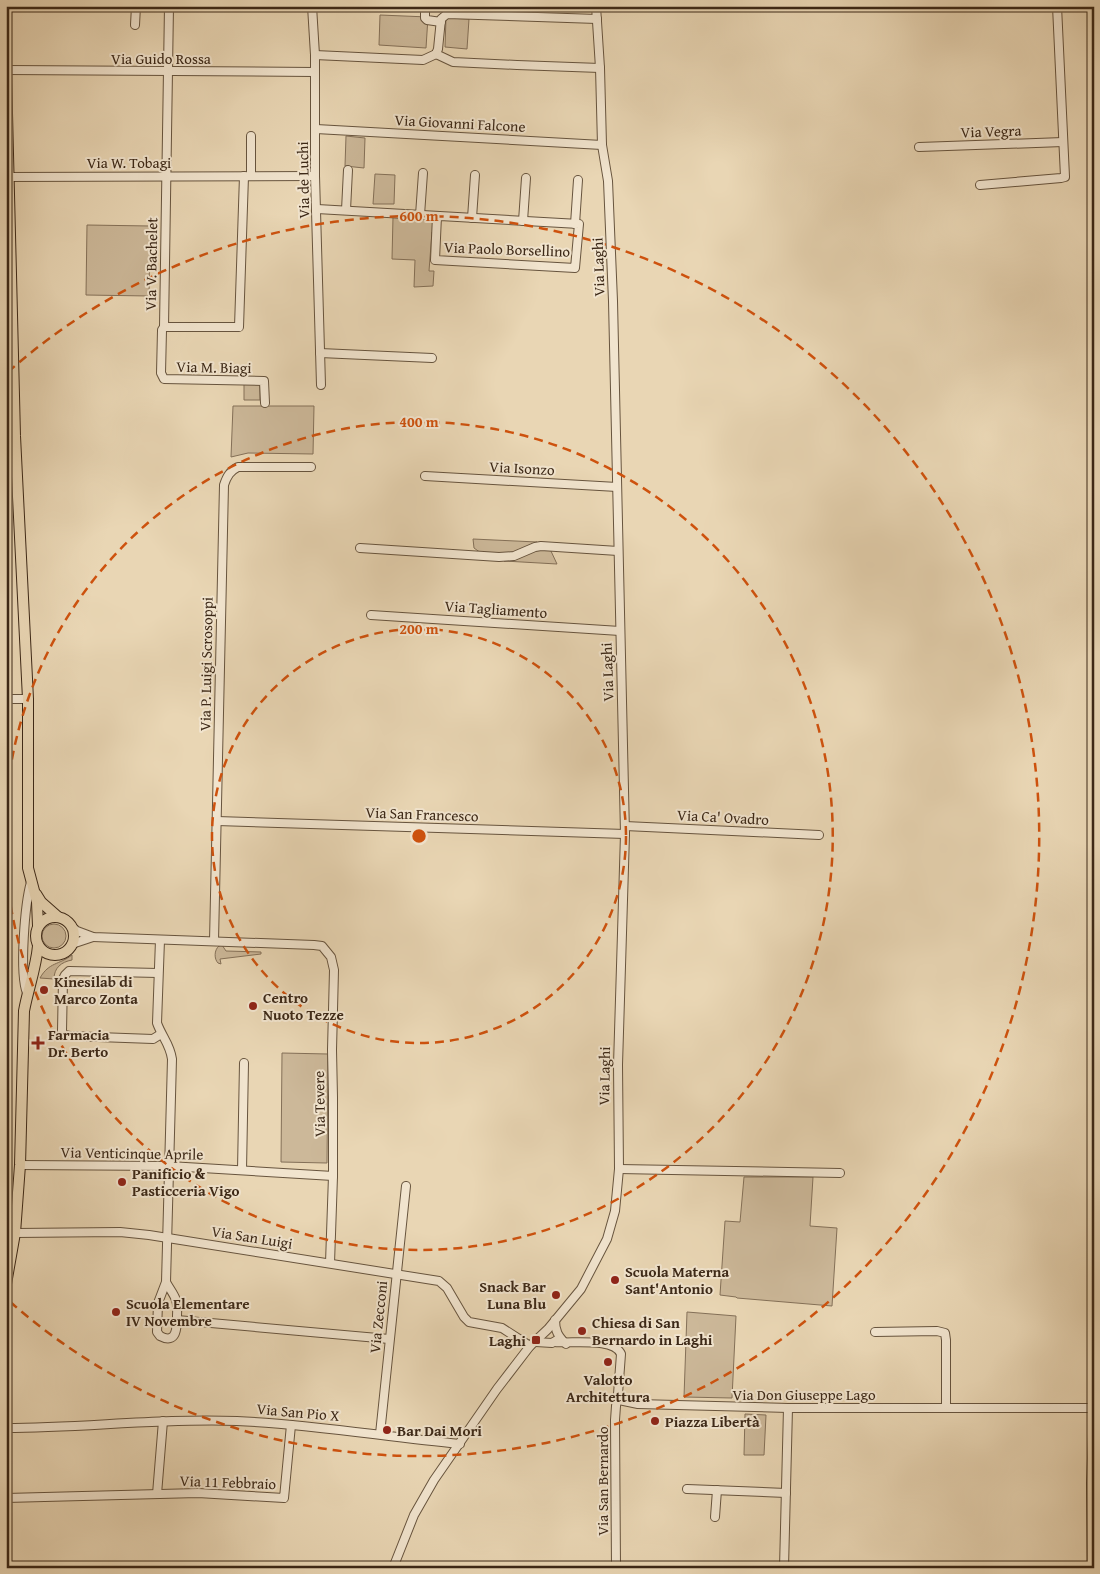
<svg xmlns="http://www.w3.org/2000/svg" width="1100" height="1574" font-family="'Gentium Book Plus',serif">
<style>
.green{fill:#ccb899;stroke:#847058}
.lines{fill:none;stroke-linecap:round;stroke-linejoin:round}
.minor-casing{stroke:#67543e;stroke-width:10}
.major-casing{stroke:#3c2817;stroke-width:12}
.minor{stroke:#f1e4ce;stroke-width:8}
.major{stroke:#e9d6b4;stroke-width:10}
.ring{fill:none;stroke:#ce520e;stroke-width:2.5;stroke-dasharray:9 6}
.poi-dot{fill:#8f2418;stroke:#f1e4ce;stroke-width:2}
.labels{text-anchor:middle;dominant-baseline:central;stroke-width:4;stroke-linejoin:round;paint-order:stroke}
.street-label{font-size:15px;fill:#3c2817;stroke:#f1e4ce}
.poi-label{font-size:15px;font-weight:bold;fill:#3c2817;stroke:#f1e4ce;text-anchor:start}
.centre{fill:#ce520e;stroke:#f1e4ce;stroke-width:2.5}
.ring-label{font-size:15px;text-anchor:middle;font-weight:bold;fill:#ce520e;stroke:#f1e4ce;stroke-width:4;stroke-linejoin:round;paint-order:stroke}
</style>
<rect width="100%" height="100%" fill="#e9d6b4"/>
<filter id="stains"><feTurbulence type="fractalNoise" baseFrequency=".004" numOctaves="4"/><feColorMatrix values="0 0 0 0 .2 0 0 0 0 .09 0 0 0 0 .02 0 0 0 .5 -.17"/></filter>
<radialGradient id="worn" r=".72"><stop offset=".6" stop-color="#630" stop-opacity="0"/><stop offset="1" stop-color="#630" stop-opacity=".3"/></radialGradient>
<!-- green -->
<g class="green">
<polygon points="380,15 428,17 426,48 379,45"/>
<polygon points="446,18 469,19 467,49 445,47"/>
<polygon points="346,136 365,138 364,168 345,166"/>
<polygon points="375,174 395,175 394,204 373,204"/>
<polygon points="393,217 437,220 435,232 432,232 429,271 434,271 433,286 414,287 415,260 392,259"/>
<polygon points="87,225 150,226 149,296 86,295"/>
<polygon points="244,384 258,384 260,386 260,400 244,400"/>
<polygon points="233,406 314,406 313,454 248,453 231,457"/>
<polygon points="473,539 537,542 514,552 507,553 481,553 474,548"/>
<polygon points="538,549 550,549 557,564 504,561 514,560"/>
<circle cx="54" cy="936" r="12"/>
<path d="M222 945 226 951 261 952V954L220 959 221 964 218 963C214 959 214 950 219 946Z"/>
<path d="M72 955V960C61 962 54 968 54 979L40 978C49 962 59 965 72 955Z"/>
<polygon points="282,1053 328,1054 327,1163 281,1162"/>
<polygon points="744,1177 813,1177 810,1226 837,1228 832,1306 737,1298 736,1297 720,1295 725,1221 740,1222"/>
<polygon points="687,1312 736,1316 732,1398 684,1397"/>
<polygon points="745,1414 766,1415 764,1455 744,1455"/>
</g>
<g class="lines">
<!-- minor casing -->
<g class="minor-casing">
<g id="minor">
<polyline points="169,6 164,327 239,327 244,176"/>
<polyline points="312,6 315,55 315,176 321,385"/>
<polyline points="425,6 425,18 427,20 441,22"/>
<polyline points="135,25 136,6"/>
<polyline points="436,54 438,49 441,19 447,14 597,19"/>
<polyline points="436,54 453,62 517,65 600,68"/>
<polyline points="315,55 423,60 436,54"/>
<polyline points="6,70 315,72"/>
<polyline points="316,129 602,145"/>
<polyline points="919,147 1063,142"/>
<polyline points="251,176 251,136"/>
<polyline points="6,177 315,176"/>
<polyline points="980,185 1061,178 1065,177 1057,6"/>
<polyline points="317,209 579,224 575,268 435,260 437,216"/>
<polyline points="346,210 348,170"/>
<polyline points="420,215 423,173"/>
<polyline points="472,218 475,175"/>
<polyline points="523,221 526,178"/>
<polyline points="575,224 578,180"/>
<polyline points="164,327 162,330 161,373 164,379 264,381 265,403"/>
<polyline points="320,353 432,358"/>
<polyline points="425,476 617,487"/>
<polyline points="360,548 499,557 514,556 535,547 541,546 618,551"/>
<polyline points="371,615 620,631"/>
<polyline points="6,699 28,699"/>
<polyline points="217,821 625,834"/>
<polyline points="625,826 819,835"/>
<polyline points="72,927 77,931 93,937 314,945 322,946 331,957 334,970 332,1050 333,1097 333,1176 330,1263"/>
<path d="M160 940 157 1023C162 1037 170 1044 172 1059L166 1282 158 1303 157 1332 160 1336C177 1345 177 1327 177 1316 177 1311 178 1305 176 1300 174 1294 169 1288 166 1282"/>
<path d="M214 941 224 485C227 476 230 471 238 467H311"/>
<polyline points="72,944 93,937"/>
<polyline points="158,973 69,971 65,975 63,979 62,1031 64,1035 70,1036 153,1039 161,1034"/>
<path d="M27 993C19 973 25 903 31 882"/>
<polyline points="20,1165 169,1166 333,1176"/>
<polyline points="619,1169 840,1173"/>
<polyline points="242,1170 244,1063"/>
<polyline points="6,1226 15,1226"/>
<polyline points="15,1233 120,1232 149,1235 439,1281 447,1288 464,1317 469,1322 502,1328 530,1346"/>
<polyline points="177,1320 389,1339"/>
<path d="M555 1320C555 1331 558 1336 566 1344"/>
<polyline points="875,1332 937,1331 945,1333 946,1340 946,1408"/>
<polyline points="536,1342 552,1343 557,1340"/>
<path d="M555 1342C571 1344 614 1337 621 1354L618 1394 619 1400 638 1404 788 1408H1094"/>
<path d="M6 1428C83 1428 160 1418 237 1421 312 1424 385 1437 460 1444"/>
<polyline points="380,1434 406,1186"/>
<polyline points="687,1489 786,1493"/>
<polyline points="157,1494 163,1421"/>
<polyline points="6,1498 198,1493 284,1498 291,1425"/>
<polyline points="715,1517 717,1490"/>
<polyline points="393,1568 414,1515 434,1480 497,1389 530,1346 548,1329 581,1289 607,1239 615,1211 619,1169 618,1065 625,834 613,301 608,181 602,145 600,68 596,6"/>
<polyline points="616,1568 615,1420 616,1406 618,1395"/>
<polyline points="784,1568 788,1408"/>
<polyline points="1092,1568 1091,1483 1094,1410"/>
</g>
</g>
<!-- major casing -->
<g class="major-casing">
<g id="major">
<polyline points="6,73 15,436 28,699 28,868 37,902 38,926"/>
<polyline points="36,894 41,902 58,917"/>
<circle cx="55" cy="936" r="19"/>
<path d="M6 1284 15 1233 20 1165 24 1011C28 989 36 968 38 946"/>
</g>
</g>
<!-- minor -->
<use href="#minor" class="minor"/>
<!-- major -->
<use href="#major" class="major"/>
</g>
<!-- distance rings -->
<g class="ring">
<circle cx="419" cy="836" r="207"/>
<path d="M6 804A414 414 0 1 1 6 868"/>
<path d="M8 372A620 620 0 1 1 8 1300"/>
</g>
<!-- markers -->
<g class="poi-dot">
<circle cx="44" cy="990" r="5"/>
<circle cx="253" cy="1006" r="5"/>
<path d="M35.5 1035.5h5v5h5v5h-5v5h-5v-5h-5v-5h5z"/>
<circle cx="122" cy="1182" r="5"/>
<circle cx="615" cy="1280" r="5"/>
<circle cx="556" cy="1295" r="5"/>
<circle cx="116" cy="1312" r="5"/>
<circle cx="582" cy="1331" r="5"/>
<rect x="531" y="1335" width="10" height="10" rx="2.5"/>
<circle cx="608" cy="1362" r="5"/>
<circle cx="655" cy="1421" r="5"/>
<circle cx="387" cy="1430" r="5"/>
</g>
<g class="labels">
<!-- street labels -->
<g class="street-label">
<text x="161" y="58">Via Guido Rossa</text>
<text transform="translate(460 123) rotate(3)">Via Giovanni Falcone</text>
<text transform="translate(991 131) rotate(-2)">Via Vegra</text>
<text x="129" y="162">Via W. Tobagi</text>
<text transform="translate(303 180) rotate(-91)">Via de Luchi</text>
<text transform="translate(507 249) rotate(2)">Via Paolo Borsellino</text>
<text transform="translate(151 264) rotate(-89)">Via V. Bachelet</text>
<text transform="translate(598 267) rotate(-92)">Via Laghi</text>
<text transform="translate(214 367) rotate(1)">Via M. Biagi</text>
<text transform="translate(522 468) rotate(3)">Via Isonzo</text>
<text transform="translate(496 609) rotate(4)">Via Tagliamento</text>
<text transform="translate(206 664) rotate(-89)">Via P. Luigi Scrosoppi</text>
<text transform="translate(607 672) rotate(-92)">Via Laghi</text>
<text transform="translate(422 814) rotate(2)">Via San Francesco</text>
<text transform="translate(723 817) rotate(3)">Via Ca' Ovadro</text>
<text transform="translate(604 1076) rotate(-89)">Via Laghi</text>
<text transform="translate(319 1104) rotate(-91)">Via Tevere</text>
<text transform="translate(132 1153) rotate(1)">Via Venticinque Aprile</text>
<text transform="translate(252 1237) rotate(9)">Via San Luigi</text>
<text transform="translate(378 1317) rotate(-84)">Via Zecconi</text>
<text x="804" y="1394">Via Don Giuseppe Lago</text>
<text transform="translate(298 1412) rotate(5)">Via San Pio X</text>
<text transform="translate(602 1481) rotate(-90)">Via San Bernardo</text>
<text transform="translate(228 1482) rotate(2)">Via 11 Febbraio</text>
</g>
<!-- poi labels -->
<g class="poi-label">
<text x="54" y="981">Kinesilab di<tspan x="54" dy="17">Marco Zonta</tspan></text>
<text x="263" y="997">Centro<tspan x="263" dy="17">Nuoto Tezze</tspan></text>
<text x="48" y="1034">Farmacia<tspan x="48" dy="17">Dr. Berto</tspan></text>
<text x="132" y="1173">Panificio &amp;<tspan x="132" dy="17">Pasticceria Vigo</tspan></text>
<text x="625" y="1271">Scuola Materna<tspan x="625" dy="17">Sant'Antonio</tspan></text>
<text x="546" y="1286" text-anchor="end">Snack Bar<tspan x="546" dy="17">Luna Blu</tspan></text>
<text x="126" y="1303">Scuola Elementare<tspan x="126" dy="17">IV Novembre</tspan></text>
<text x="592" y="1322">Chiesa di San<tspan x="592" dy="17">Bernardo in Laghi</tspan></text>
<text x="526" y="1340" text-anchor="end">Laghi</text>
<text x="608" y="1379" text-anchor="middle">Valotto<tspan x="608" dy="17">Architettura</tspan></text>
<text x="665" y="1421">Piazza Libertà</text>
<text x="397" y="1430">Bar Dai Mori</text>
</g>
</g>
<circle cx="419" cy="836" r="8" class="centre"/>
<g class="ring-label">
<text x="419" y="221">600 m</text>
<text x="419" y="427">400 m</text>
<text x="419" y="634">200 m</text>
</g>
<!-- margin -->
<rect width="1100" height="1574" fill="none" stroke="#e9d6b4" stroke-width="25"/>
<rect x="8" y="8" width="1085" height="1559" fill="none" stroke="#3c2817" stroke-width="2.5"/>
<rect x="12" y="12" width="1075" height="1549" fill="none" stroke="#3c2817"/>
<rect width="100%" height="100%" filter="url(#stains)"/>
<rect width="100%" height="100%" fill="url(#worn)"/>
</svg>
